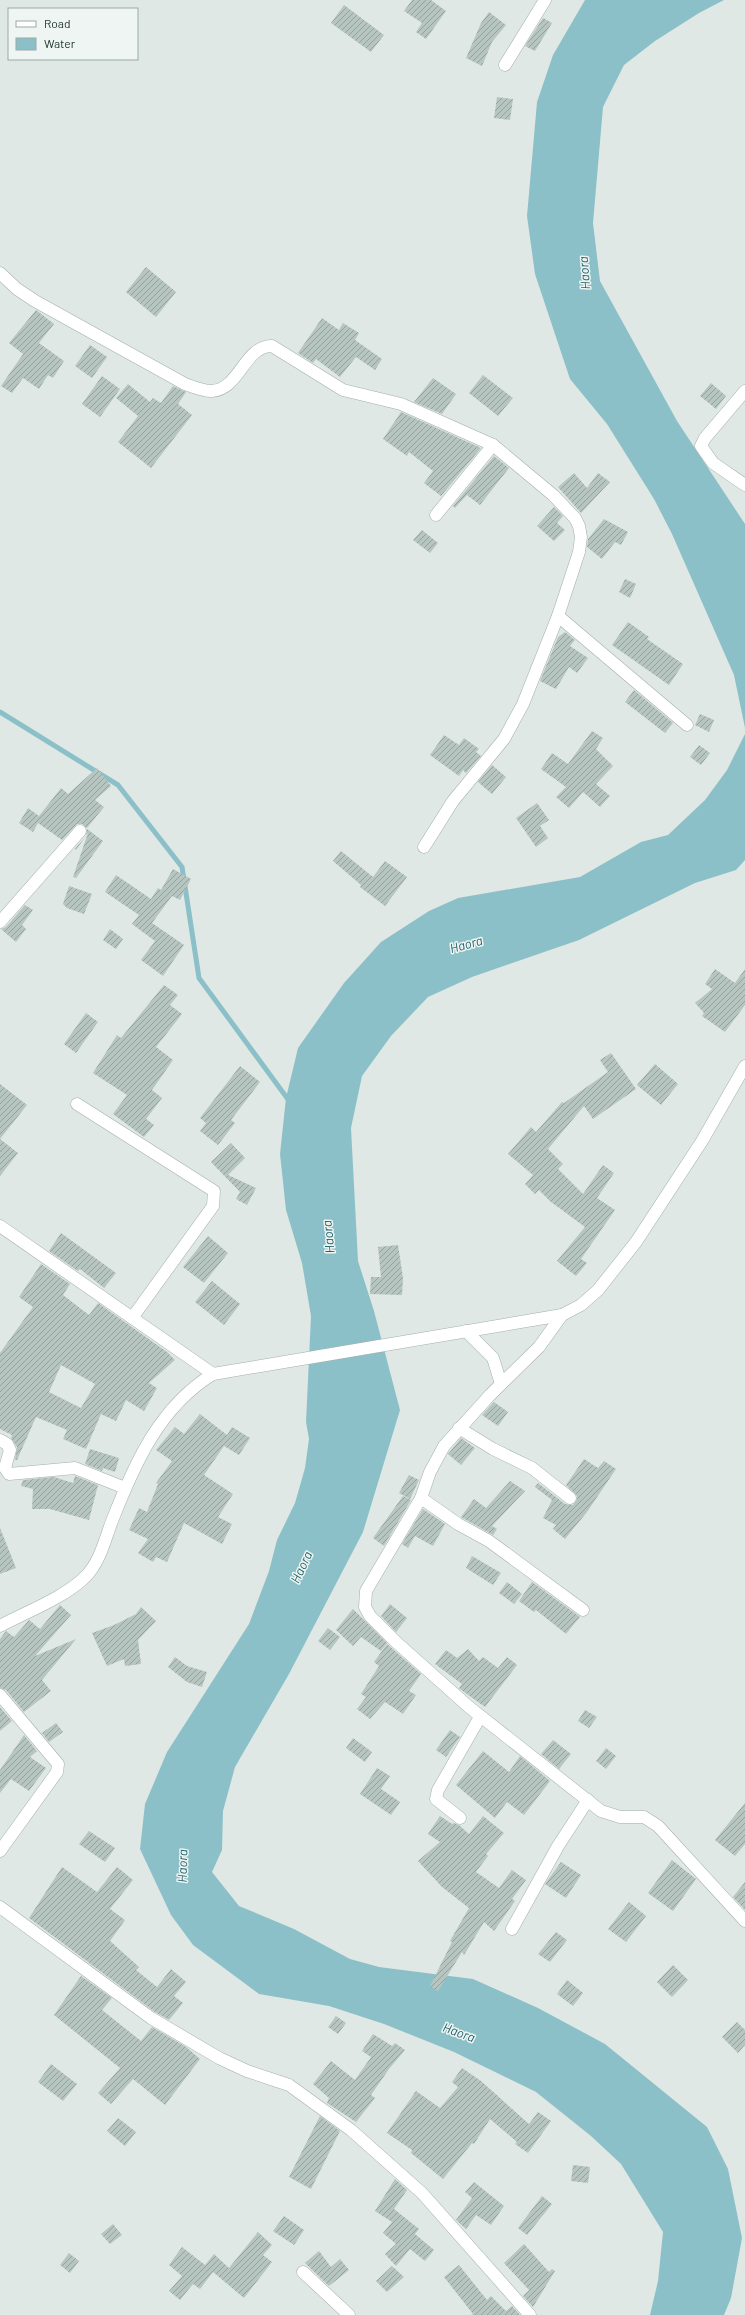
<svg xmlns="http://www.w3.org/2000/svg" width="745" height="2315" font-family="Barlow,sans-serif">
<style>
.water{fill:#8cc0c8}
.lines{fill:none;stroke-linecap:round;stroke-linejoin:round}
.stream{stroke:#8cc0c8;stroke-width:5}
.building{fill:url(#building-hatch);fill-rule:evenodd}
.minor-casing{stroke:#a3afaa;stroke-width:13}
.minor{stroke:#fff;stroke-width:12}
.labels{text-anchor:middle;dominant-baseline:central;stroke-width:3;stroke-linejoin:round;paint-order:stroke}
.water-label{font-size:13px;font-style:italic;fill:#23616b;stroke:#eef5f2}
</style>
<defs>
<pattern id="building-hatch" width="6" height="6" patternUnits="userSpaceOnUse"><rect width="6" height="6" fill="#b7c5c0"/><path d="M-1 1l2-2M0 6l6-6M5 7l2-2" fill="none" stroke="#94a19c"/></pattern>
</defs>
<rect width="100%" height="100%" fill="#dfe8e4"/>
<!-- water -->
<g class="water">
<polygon points="585,0 724,0 699,13 655,41 624,65 603,107 593,223 600,281 677,421 745,524 745,728 734,675 672,534 654,499 607,424 570,379 535,274 527,216 537,102 553,55"/>
<polygon points="745,734 745,860 736,870 695,883 579,940 472,977 428,997 391,1036 362,1076 351,1128 358,1261 374,1311 400,1410 363,1532 289,1674 235,1767 223,1811 222,1850 212,1872 239,1906 294,1929 350,1959 379,1967 473,1979 538,2008 605,2044 707,2127 728,2169 742,2238 731,2298 724,2315 650,2315 658,2281 663,2232 621,2164 591,2136 536,2092 454,2052 384,2024 329,2006 259,1994 193,1945 171,1915 140,1849 145,1804 167,1752 249,1624 269,1571 277,1540 295,1503 305,1468 309,1439 306,1422 311,1316 302,1263 286,1210 280,1154 286,1098 298,1048 344,983 381,942 429,911 458,898 580,877 641,842 668,835 705,800 727,770"/>
</g>
<g class="lines">
<!-- stream -->
<polyline class="stream" points="0,712 118,785 182,867 199,978 290,1102"/>
</g>
<!-- building -->
<g class="building">
<polygon points="412,0 431,0 446,11 426,39 416,32 422,23 404,11"/>
<polygon points="344,5 384,35 371,52 331,23"/>
<polygon points="489,12 506,25 492,42 482,66 466,58 481,23"/>
<polygon points="543,18 552,23 535,51 525,46"/>
<polygon points="497,97 513,99 510,120 494,118"/>
<polygon points="146,267 176,292 156,317 126,292"/>
<polygon points="36,310 54,324 39,343 64,361 53,378 48,375 39,389 23,378 12,393 1,386 23,354 9,343"/>
<polygon points="322,318 339,330 343,323 359,333 355,340 382,359 375,370 356,357 340,377 316,359 313,363 298,353"/>
<polygon points="90,345 107,357 92,378 75,366"/>
<polygon points="483,375 513,398 498,416 469,393"/>
<polygon points="102,376 120,389 100,417 82,404"/>
<polygon points="433,378 456,394 442,414 414,402"/>
<polygon points="711,383 726,396 716,409 700,396"/>
<polygon points="128,384 150,402 153,398 161,403 173,386 186,392 178,404 192,415 151,468 118,442 138,416 116,398"/>
<polygon points="401,412 481,448 441,496 424,483 433,471 409,452 407,456 383,439"/>
<polygon points="494,456 509,468 480,505 467,495 455,508 453,506"/>
<polygon points="574,473 587,488 598,473 610,482 581,513 558,487"/>
<polygon points="554,507 563,516 557,523 565,530 554,541 537,526"/>
<polygon points="604,519 628,532 621,545 615,542 602,559 587,547 588,539"/>
<polygon points="422,530 438,543 430,553 413,540"/>
<polygon points="625,579 636,584 630,598 619,592"/>
<polygon points="628,622 649,637 647,639 683,664 669,685 612,645"/>
<polygon points="565,632 575,640 570,646 588,658 577,673 569,667 556,689 540,681 558,637"/>
<polygon points="634,690 673,723 665,733 625,702"/>
<polygon points="700,714 714,720 709,732 695,725"/>
<polygon points="592,731 603,738 596,749 613,766 596,784 610,796 600,807 583,792 569,808 556,797 566,787 541,769 552,753 568,764"/>
<polygon points="444,735 459,745 464,738 479,749 476,752 481,756 466,773 463,770 459,776 430,755"/>
<polygon points="699,745 710,753 701,765 690,757"/>
<polygon points="492,765 506,777 492,794 478,782"/>
<polygon points="97,768 111,786 95,800 104,807 87,828 82,824 77,824 62,840 38,823 33,832 19,823 28,808 39,816 61,788 68,794"/>
<polygon points="537,803 549,820 540,826 548,838 536,847 516,818"/>
<polygon points="87,829 103,841 76,878 73,877 88,833 76,850 75,849 86,836"/>
<polygon points="341,851 373,877 385,861 407,877 385,906 360,887 361,885 333,861"/>
<polygon points="173,869 191,879 180,900 172,896 152,923 184,945 163,976 141,960 155,941 132,924 139,915 105,892 116,875 151,899 158,888 161,890"/>
<polygon points="69,886 92,894 84,914 67,908 63,904"/>
<polygon points="25,905 33,910 22,925 26,929 16,942 1,929 6,927"/>
<polygon points="110,929 123,939 116,949 103,940"/>
<polygon points="715,969 735,983 745,969 745,1005 725,1032 702,1016 704,1013 695,1003 712,989 705,984"/>
<polygon points="164,985 178,995 170,1005 182,1014 156,1047 173,1060 152,1090 162,1098 146,1119 154,1125 144,1137 113,1114 127,1095 93,1073 117,1035 121,1038"/>
<polygon points="86,1013 98,1022 76,1053 64,1044"/>
<polygon points="611,1053 636,1089 593,1119 584,1106 548,1149 563,1164 558,1169 583,1194 603,1165 614,1173 597,1198 615,1210 581,1259 587,1263 576,1276 557,1261 585,1227 551,1202 539,1190 535,1194 525,1184 533,1175 508,1154 531,1127 536,1132 562,1102 564,1103 608,1072 600,1060"/>
<polygon points="655,1064 678,1084 661,1105 637,1085"/>
<polygon points="240,1066 260,1082 231,1120 235,1123 218,1145 200,1131 206,1123 200,1118"/>
<polygon points="0,1084 27,1105 0,1139"/>
<polygon points="0,1139 18,1153 0,1176"/>
<polygon points="231,1143 245,1158 228,1175 256,1188 247,1205 236,1199 240,1192 211,1162"/>
<polygon points="61,1233 116,1273 104,1288 80,1269 78,1271 49,1251"/>
<polygon points="208,1236 228,1253 204,1283 183,1267"/>
<polygon points="398,1245 403,1278 402,1295 370,1294 371,1277 381,1277 378,1247"/>
<path d="M41 1264 70 1284 63 1295 89 1315 98 1303 167 1352 175 1360 149 1383 157 1388 144 1411 126 1400 116 1421 101 1414 86 1449 63 1439 67 1430 36 1417 17 1460H15L17 1447 11 1438 12 1435 0 1429V1353L33 1307 19 1297ZM61 1365 95 1384 81 1408 49 1392Z"/>
<polygon points="212,1281 240,1304 224,1325 195,1302"/>
<polygon points="494,1402 508,1412 498,1426 482,1415"/>
<polygon points="200,1414 227,1435 232,1427 250,1438 239,1455 224,1446 204,1475 233,1494 218,1517 232,1524 222,1544 184,1523 167,1562 156,1557 153,1562 138,1553 148,1539 129,1530 139,1508 147,1512 158,1484 156,1483 172,1461 156,1450 175,1427 184,1434"/>
<polygon points="461,1438 475,1448 461,1465 448,1454"/>
<polygon points="90,1449 119,1458 115,1472 103,1468 102,1471 85,1464"/>
<polygon points="584,1459 598,1468 604,1461 616,1469 587,1512 565,1539 553,1529 556,1525 543,1518 552,1500 535,1487 538,1483 565,1504 573,1505 577,1499 577,1496 566,1485"/>
<polygon points="409,1475 419,1480 410,1499 399,1493"/>
<polygon points="75,1476 98,1485 89,1520 50,1509 32,1509 33,1489 21,1486 23,1480 54,1477 73,1483"/>
<polygon points="510,1481 525,1491 492,1526 497,1529 493,1535 461,1517 474,1499 486,1508"/>
<polygon points="403,1496 411,1500 384,1546 373,1538"/>
<polygon points="423,1509 445,1524 433,1546 415,1536 408,1548 402,1544"/>
<polygon points="0,1528 16,1568 0,1574"/>
<polygon points="472,1556 501,1573 493,1585 466,1568"/>
<polygon points="507,1582 522,1594 514,1604 499,1593"/>
<polygon points="532,1582 580,1617 566,1634 536,1610 534,1612 519,1601"/>
<polygon points="390,1604 407,1618 396,1632 381,1616"/>
<polygon points="60,1605 71,1615 35,1656 76,1639 42,1680 51,1691 24,1712 6,1690 0,1688 0,1639 6,1631 14,1637 29,1620 40,1629"/>
<polygon points="141,1607 156,1621 138,1640 141,1664 125,1666 124,1659 107,1666 92,1633 114,1625 136,1614"/>
<polygon points="353,1609 387,1643 381,1651 361,1637 353,1646 336,1630"/>
<polygon points="328,1628 340,1637 330,1650 318,1641"/>
<polygon points="387,1644 421,1674 409,1691 416,1695 403,1714 385,1702 370,1719 357,1709 366,1697 361,1694 379,1666 374,1662"/>
<polygon points="468,1649 479,1661 483,1657 498,1668 507,1657 517,1665 485,1707 460,1689 459,1688 462,1684 435,1664 446,1650 457,1658"/>
<polygon points="175,1657 187,1666 207,1672 202,1687 187,1682 168,1667"/>
<polygon points="0,1707 12,1721 0,1731"/>
<polygon points="585,1710 597,1717 589,1728 578,1721"/>
<polygon points="56,1723 63,1732 49,1742 42,1733"/>
<polygon points="450,1730 460,1737 446,1757 436,1750"/>
<polygon points="24,1735 37,1751 30,1757 46,1768 29,1791 11,1779 0,1793 0,1770"/>
<polygon points="353,1738 372,1752 365,1762 346,1748"/>
<polygon points="553,1740 571,1754 559,1769 541,1754"/>
<polygon points="606,1748 616,1756 606,1769 596,1761"/>
<polygon points="483,1751 509,1772 520,1756 550,1781 524,1815 507,1802 495,1818 456,1785"/>
<polygon points="377,1768 390,1776 381,1789 400,1802 391,1815 360,1794"/>
<polygon points="745,1803 745,1844 735,1856 715,1840"/>
<polygon points="440,1816 452,1824 454,1823 459,1825 469,1834 483,1816 504,1833 486,1854 488,1856 476,1872 499,1888 512,1870 526,1880 512,1899 515,1901 494,1931 484,1922 464,1955 462,1952 438,1991 430,1986 452,1942 450,1941 469,1908 442,1887 418,1861 440,1842 428,1834"/>
<polygon points="89,1831 115,1848 105,1862 79,1844"/>
<polygon points="672,1860 696,1879 673,1911 648,1893"/>
<polygon points="561,1862 581,1875 566,1898 545,1884"/>
<polygon points="62,1867 97,1892 117,1867 133,1880 110,1909 125,1920 110,1941 139,1967 136,1970 157,1987 171,1969 186,1982 174,1996 183,2003 169,2020 155,2012 29,1918"/>
<polygon points="745,1882 745,1910 733,1897"/>
<polygon points="629,1902 646,1916 626,1942 608,1929"/>
<polygon points="556,1932 567,1940 550,1962 538,1954"/>
<polygon points="673,1965 688,1980 672,1997 657,1982"/>
<polygon points="81,1976 112,1998 102,2010 141,2041 152,2027 186,2047 200,2059 165,2105 133,2079 111,2104 98,2093 120,2068 54,2015"/>
<polygon points="567,1980 583,1993 573,2006 557,1994"/>
<polygon points="336,2016 346,2023 338,2034 328,2027"/>
<polygon points="737,2022 745,2030 745,2045 738,2053 722,2037"/>
<polygon points="373,2034 392,2046 395,2043 405,2050 389,2069 371,2095 375,2098 356,2122 327,2103 329,2098 313,2084 331,2061 355,2080 371,2057 362,2051"/>
<polygon points="51,2064 77,2084 63,2101 38,2082"/>
<polygon points="462,2068 481,2081 529,2124 538,2112 551,2121 528,2153 515,2144 517,2142 490,2119 474,2144 472,2143 443,2179 411,2153 412,2150 387,2133 416,2091 440,2108 458,2087 452,2082"/>
<polygon points="320,2116 340,2131 311,2189 289,2177"/>
<polygon points="118,2118 136,2132 125,2146 107,2131"/>
<polygon points="573,2165 590,2167 588,2183 571,2181"/>
<polygon points="395,2179 407,2190 394,2209 419,2229 415,2234 434,2250 425,2261 410,2249 396,2266 385,2254 396,2244 383,2233 392,2222 375,2211"/>
<polygon points="474,2182 504,2206 491,2225 476,2215 466,2229 456,2220 472,2198 465,2192"/>
<polygon points="542,2196 552,2204 527,2235 518,2228"/>
<polygon points="284,2216 304,2230 294,2245 273,2231"/>
<polygon points="113,2224 122,2235 110,2244 101,2234"/>
<polygon points="258,2232 272,2245 263,2255 272,2262 244,2298 213,2272 200,2289 193,2284 180,2300 169,2291 182,2276 169,2265 182,2247 205,2265 214,2254 229,2268"/>
<polygon points="524,2244 549,2272 552,2269 555,2271 533,2307 523,2296 529,2290 504,2263"/>
<polygon points="319,2251 331,2267 340,2259 349,2270 329,2286 305,2263"/>
<polygon points="69,2253 79,2261 70,2273 60,2265"/>
<polygon points="459,2265 487,2300 491,2296 506,2311 512,2306 520,2315 472,2315 473,2314 444,2277"/>
<polygon points="392,2266 404,2277 387,2292 376,2281"/>
</g>
<g class="lines">
<!-- minor casing -->
<g class="minor-casing">
<g id="minor">
<polyline points="505,65 545,0"/>
<path d="M0 273 17 289 35 301 185 384C193 387 203 391 212 391 240 389 244 346 272 346L343 390 401 404 493 445 553 495 575 518 579 526 581 537 579 552 558 616 523 704 504 739 453 801 424 847"/>
<polyline points="745,391 705,438 701,446 713,463 745,485"/>
<polyline points="436,515 493,445"/>
<polyline points="558,616 687,725"/>
<polyline points="0,922 80,831"/>
<polyline points="77,1104 214,1191 213,1206 132,1318"/>
<polyline points="0,1226 213,1374"/>
<polyline points="562,1315 539,1347 490,1395 444,1446 430,1472 421,1498 366,1591 365,1607 370,1616 396,1642 469,1707 601,1811 620,1817 644,1817 658,1826 745,1921"/>
<polyline points="466,1331 493,1358 501,1384"/>
<polyline points="459,1428 493,1449 532,1468 570,1498"/>
<polyline points="0,1440 7,1444 10,1450 5,1468 9,1474 75,1468 125,1488"/>
<polyline points="421,1498 458,1524 489,1541 583,1610"/>
<path d="M0 1626C26 1612 66 1597 86 1576 100 1562 105 1539 112 1521 134 1465 159 1407 213 1374L562 1315 581 1305 598 1290 636 1242 702 1141 745 1066"/>
<polyline points="0,1695 58,1764 57,1772 0,1851"/>
<polyline points="460,1818 436,1799 438,1790 480,1717"/>
<polyline points="0,1907 151,2018 219,2058 247,2071 289,2085 351,2130 422,2193 530,2315"/>
<polyline points="512,1929 558,1846 588,1800"/>
<polyline points="303,2272 349,2315"/>
</g>
</g>
<!-- minor -->
<use href="#minor" class="minor"/>
</g>
<g class="labels">
<!-- water labels -->
<g class="water-label">
<text transform="translate(584 273) rotate(-94)">Haora</text>
<text transform="translate(466 944) rotate(-15)">Haora</text>
<text transform="translate(328 1237) rotate(-96)">Haora</text>
<text transform="translate(301 1567) rotate(-65)">Haora</text>
<text transform="translate(182 1866) rotate(-89)">Haora</text>
<text transform="translate(459 2032) rotate(20)">Haora</text>
</g>
</g>
<!-- legend -->
<rect x="8" y="8" width="130" height="52" fill="#eef5f2" stroke="#9ca9a4"/>
<rect x="16" y="21" width="20" height="6" fill="#ffffff" stroke="#9ca9a4"/>
<text x="44" y="28" font-size="12" fill="#223630">Road</text>
<rect x="16" y="38" width="20" height="12" fill="#8cc0c8" stroke="#9ca9a4"/>
<text x="44" y="48" font-size="12" fill="#223630">Water</text>
</svg>
